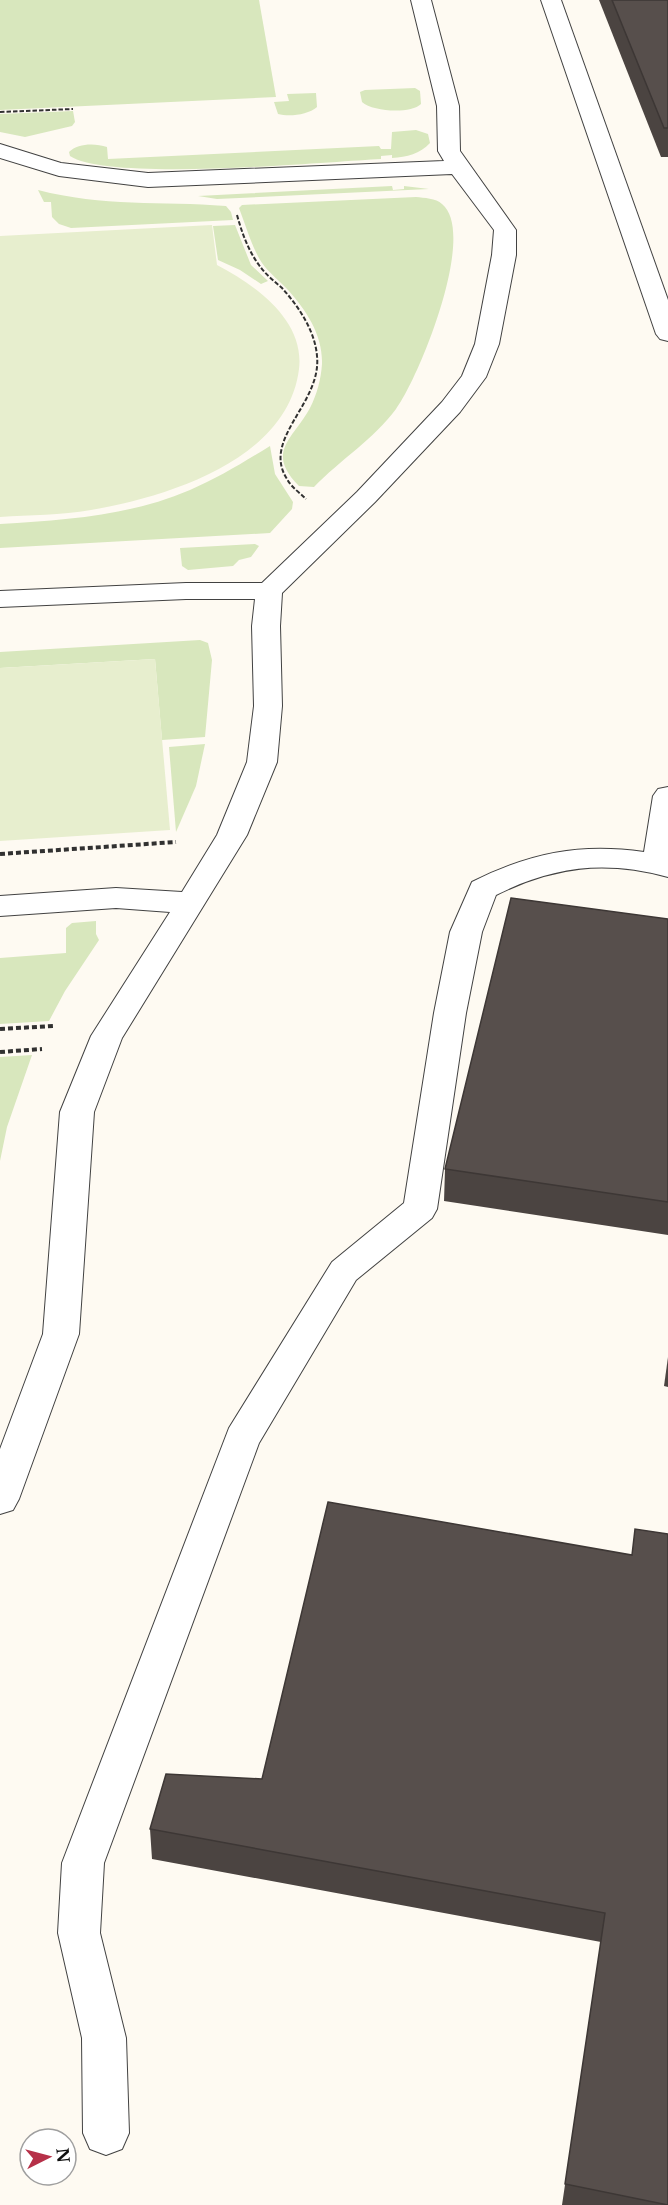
<svg xmlns="http://www.w3.org/2000/svg" width="668" height="2205" font-family="'Libre Baskerville',serif">
<style>
.green{fill:#d8e7bd}
.pitch{fill:#e7eece}
.lines{fill:none;stroke-linecap:round;stroke-linejoin:round}
.minor-casing{stroke:#424242;stroke-width:2}
.path-far1{stroke:#313131;stroke-width:2;stroke-dasharray:4.5 2;stroke-linecap:butt}
.path{stroke:#313131;stroke-width:4;stroke-dasharray:5 3;stroke-linecap:butt}
.minor{fill:#fff;fill-rule:evenodd}
.wall{fill:#4b4441}
.building{fill:#574f4c;stroke:#3d3735;stroke-width:1.5}
</style>
<rect width="100%" height="100%" fill="#fefaf2"/>
<!-- green -->
<g class="green">
<polygon points="0,0 259,0 276,97 0,110"/>
<path d="M415 88 420 91 421 104C411 114 373 112 362 102L360 92 365 90Z"/>
<path d="M316 93 317 107C308 115 289 117 278 114L274 102 289 101 287 94Z"/>
<polygon points="73,111 75,122 72,126 25,137 0,132 0,114"/>
<path d="M416 130 428 134 430 143C420 154 407 157 392 158V155L381 156V159C324 162 109 182 70 156L69 152C78 143 95 143 107 147L108 159 379 146 381 149H391L392 132Z"/>
<polygon points="392,186 393,190 404,189 404,186 429,189 217,199 198,196"/>
<path d="M38 190C103 207 161 201 226 206L231 212 233 220 71 228 59 224 52 217 51 202H44Z"/>
<path d="M416 197C424 198 436 198 442 204 478 233 419 378 396 409 374 439 340 460 314 487L299 486C265 452 293 439 310 408 317 394 321 379 322 364 323 335 306 310 288 290 280 281 269 273 262 263 252 248 246 226 239 208L242 205Z"/>
<polygon points="235,225 251,265 268,281 261,284 240,270 218,260 213,226"/>
<path d="M270 446 275 474 293 502 292 509 270 533 0 548V524C65 520 129 516 190 490 218 478 244 462 270 446Z"/>
<polygon points="255,544 259,546 251,557 239,560 233,566 188,570 182,566 180,548"/>
<polygon points="200,640 208,643 212,660 205,737 162,740 155,659 0,668 0,652"/>
<polygon points="205,744 196,786 176,832 169,747"/>
<polygon points="96,921 96,934 99,940 65,991 49,1021 0,1024 0,958 66,953 66,928 72,923"/>
<polygon points="32,1055 7,1127 0,1161 0,1057"/>
</g>
<!-- pitch -->
<g class="pitch">
<path d="M212 225 217 265C255 285 305 320 299 369 288 460 167 497 91 510 61 515 30 515 0 517V236Z"/>
<polygon points="155,659 170,830 0,841 0,668"/>
</g>
<g class="lines">
<!-- minor casing -->
<g class="minor-casing">
<g id="minor">
<polygon points="411,0 431,0 459,106 460,151 516,230 516,255 499,344 486,377 460,412 375,502 282,593 280,626 282,706 277,762 247,835 122,1038 94,1112 79,1334 19,1499 13,1510 0,1514 0,1449 43,1334 60,1112 91,1036 170,912 116,908 0,916 0,896 116,888 182,892 217,835 247,762 254,706 252,626 255,599 186,599 0,607 0,591 186,583 262,583 357,492 442,402 462,376 475,344 492,255 494,230 452,174 148,187 59,176 0,158 0,144 61,163 148,173 444,161 438,151 437,106"/>
<polygon points="541,0 561,0 668,300 668,341 660,339 656,334"/>
<path d="M668 787V877C605 860 554 866 496 895L482 932 466 1013 437 1209 432 1218 356 1280 259 1443 104 1863 100 1933 126 2038 129 2133 122 2149 106 2155 90 2149 83 2133 82 2038 58 1933 62 1863 229 1428 332 1262 404 1203 434 1013 450 932 472 882C530 853 579 843 644 852L653 796 658 789Z"/>
</g>
</g>
<!-- path-far1 -->
<g class="path-far1">
<polyline points="0,112 73,109"/>
<path d="M237 215C242 233 248 250 259 265 265 274 274 281 282 288 299 307 315 331 317 356 322 403 261 439 287 479 291 487 300 493 306 499"/>
</g>
<!-- path -->
<g class="path">
<polyline points="0,854 176,842"/>
<polyline points="0,1029 53,1026"/>
<polyline points="0,1052 42,1049"/>
</g>
<!-- minor -->
<use href="#minor" class="minor"/>
</g>
<!-- wall -->
<g class="wall">
<polygon points="599,0 668,0 668,157 661,157"/>
<polygon points="668,919 668,1235 444,1201 445,1169"/>
<polygon points="668,1357 668,1387 664,1386"/>
<polygon points="632,1555 668,2205 562,2205 601,1942 152,1859 150,1829 262,1779"/>
</g>
<!-- building -->
<g class="building">
<polygon points="612,0 668,0 668,128 664,128"/>
<polygon points="511,898 668,919 668,1202 445,1169"/>
<polygon points="328,1502 632,1555 635,1529 668,1534 668,2205 565,2184 605,1913 150,1829 166,1774 262,1779"/>
</g>
<!-- north arrow -->
<g transform="translate(48 2157) rotate(84)"><circle r="28" fill="#ffffff" stroke="#9f9f9f" stroke-width="1.5"/>
<path d="M0-4.5L10 22L0 15L-10 22Z" fill="#b63048"/>
<text y="-9" font-size="16" font-weight="bold" text-anchor="middle" fill="#0f0f0f">N</text>
</g>
</svg>
